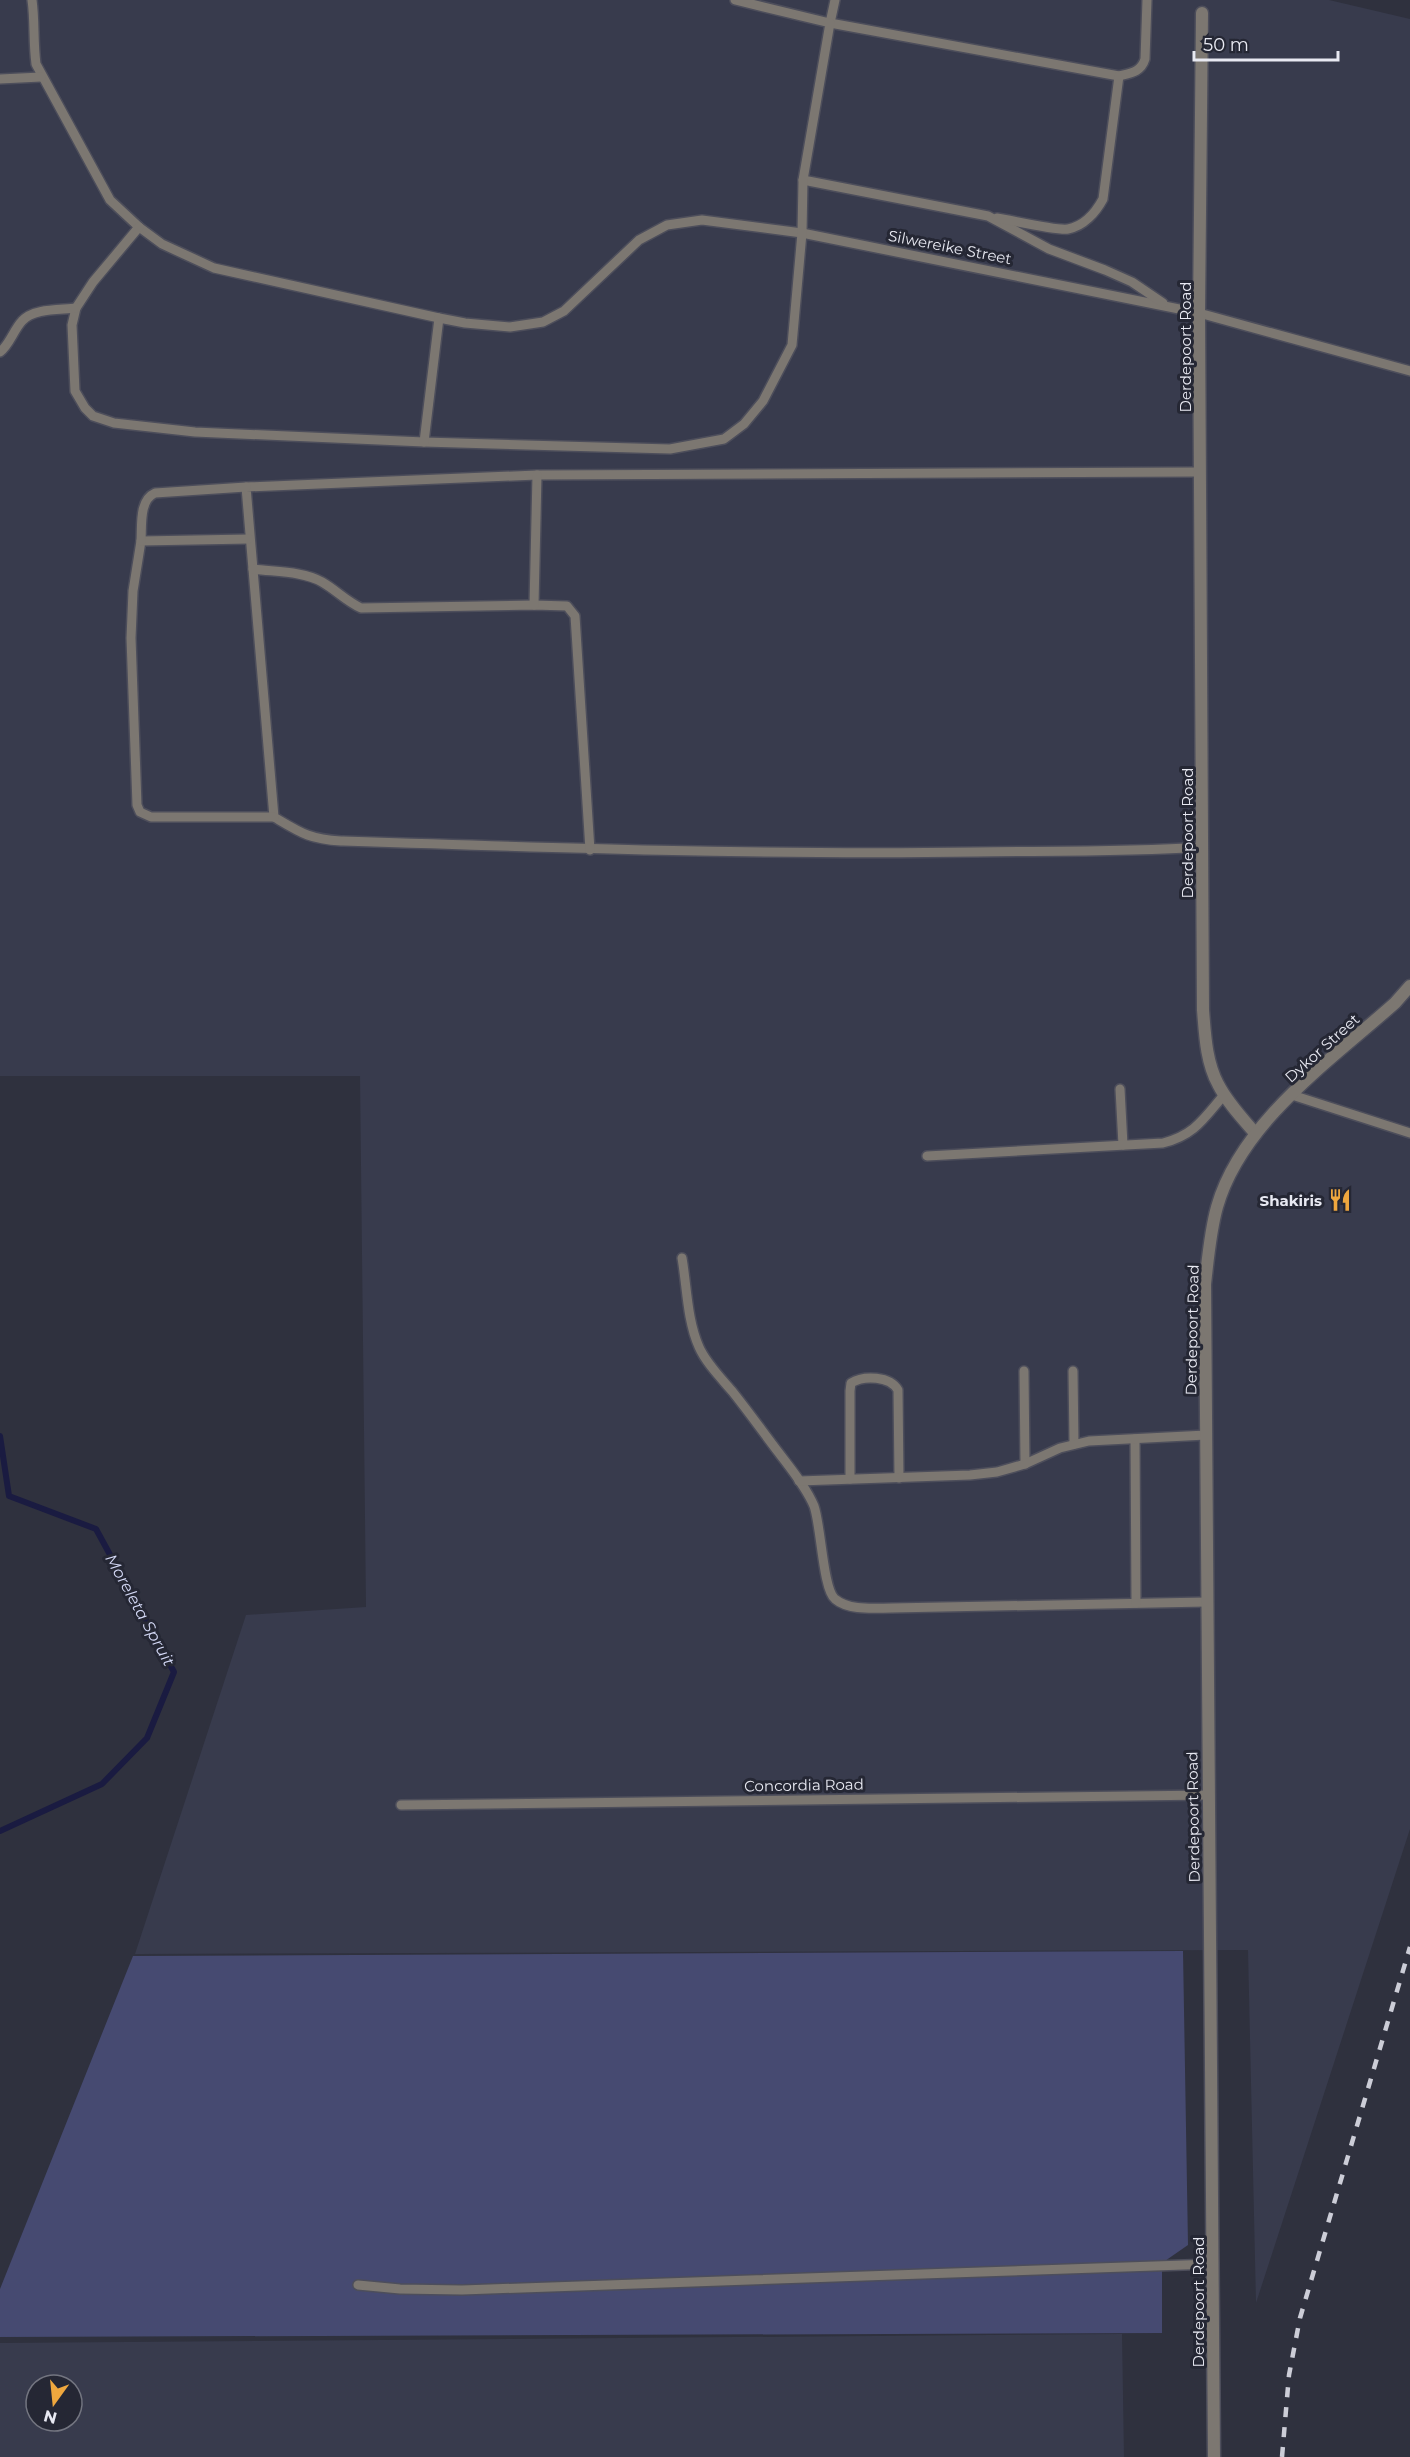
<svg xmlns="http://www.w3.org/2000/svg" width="1410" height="2457" font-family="Montserrat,sans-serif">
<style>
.built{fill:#383b4d;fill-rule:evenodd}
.green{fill:#464a71}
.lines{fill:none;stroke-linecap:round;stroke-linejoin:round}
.stream{stroke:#1a1b41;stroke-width:6}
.service-casing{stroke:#4d4e5b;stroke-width:12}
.minor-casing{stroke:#4d4e5b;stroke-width:15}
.service{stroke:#7c7771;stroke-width:9}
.minor{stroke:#7c7771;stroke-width:12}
.rail{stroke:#cccdd7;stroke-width:4.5;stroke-dasharray:10 10;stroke-linecap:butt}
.labels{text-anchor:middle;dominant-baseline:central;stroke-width:6;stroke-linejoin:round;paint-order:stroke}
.street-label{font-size:15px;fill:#e8e9f2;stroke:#252734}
.poi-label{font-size:15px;font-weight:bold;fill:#e8e9f2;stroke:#252734;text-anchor:end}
.water-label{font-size:16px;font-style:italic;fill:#d4d9f6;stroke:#252734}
</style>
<rect width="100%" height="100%" fill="#2f313e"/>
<!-- built -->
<g class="built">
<polygon points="0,0 1329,0 1410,19 1410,1829 1256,2303 1248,1950 135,1954 246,1615 366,1607 360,1076 0,1076"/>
<path d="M1122 2334 1124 2457H0V2343ZM36 2385H72V2421H36Z"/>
</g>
<!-- green -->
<polygon class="green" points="1183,1951 1188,2245 1162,2263 1162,2333 0,2337 0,2289 133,1956"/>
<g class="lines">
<!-- stream -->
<polyline class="stream" points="0,1436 9,1496 96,1529 174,1672 147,1738 102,1784 0,1831"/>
<!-- service casing -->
<g class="service-casing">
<g id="service">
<path d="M32 0C35 21 33 42 36 64L110 200 139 227 162 244 214 268 439 318 465 323 510 327 543 322 564 311 639 240 667 225 702 220 802 233 1199 313 1410 371"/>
<polyline points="835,0 830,23 1119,76"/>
<polyline points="0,79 41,77"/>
<polyline points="803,180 988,216 1049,249 1105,270 1132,282 1163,303"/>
<path d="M997 218C1011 220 1057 231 1068 229 1084 226 1096 212 1103 199L1119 76C1131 73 1141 72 1145 59L1147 0"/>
<polyline points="139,227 93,282 76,308 72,325 75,391 85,408 93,416 114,423 195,432 424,442 670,449 724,439 744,424 763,401 792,345 802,233 803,180 830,23 735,0"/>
<path d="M0 352C10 344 13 331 22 321 33 308 60 310 76 308"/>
<polyline points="424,442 439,318"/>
<path d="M1200 472 537 475 246 487 274 817C301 833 309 839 341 841 553 848 764 855 976 852 1051 851 1127 852 1202 847"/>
<polyline points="249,539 141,541 133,591 131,638 137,805 140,812 151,817 274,817"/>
<path d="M141 541C142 525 139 500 155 493L246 487"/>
<path d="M253 569C274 572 303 571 322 582 336 590 346 601 361 608L534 605 567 606 575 616 590 850"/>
<polyline points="534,605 537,475"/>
<polyline points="1120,1089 1123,1145"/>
<polyline points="1292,1095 1410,1133"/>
<path d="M927 1156 1163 1143C1195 1135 1204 1118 1224 1095"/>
<path d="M682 1258C687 1287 687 1320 699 1347 706 1363 721 1378 732 1391 748 1411 763 1432 779 1453 791 1469 806 1487 814 1506 821 1525 823 1590 835 1599 849 1611 875 1608 892 1608L1206 1602"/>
<polyline points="1024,1371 1025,1464"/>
<polyline points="1073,1371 1074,1444"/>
<polyline points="1135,1439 1136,1603"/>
<path d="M850 1479V1391L851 1383C864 1375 890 1376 898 1390L899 1478"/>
<polyline points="799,1481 970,1475 997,1472 1025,1464 1060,1448 1089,1441 1206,1435"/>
<polyline points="401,1805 1208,1795"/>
<polyline points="358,2285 400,2289 462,2290 1213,2264"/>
</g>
</g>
<!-- minor casing -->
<g class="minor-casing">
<g id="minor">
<path d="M1202 13 1199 313 1203 1010C1205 1034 1206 1062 1218 1084 1227 1102 1242 1118 1255 1133"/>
<path d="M1214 2457 1205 1284C1208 1259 1210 1232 1217 1207 1241 1122 1331 1060 1395 1003L1410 986"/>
</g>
</g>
<!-- service -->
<use href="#service" class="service"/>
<!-- minor -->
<use href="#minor" class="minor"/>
<!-- rail -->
<polyline class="rail" points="1282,2457 1289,2375 1300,2318 1410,1947"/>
</g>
<!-- icons -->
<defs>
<g id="restaurant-bare" transform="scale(1.8)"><path d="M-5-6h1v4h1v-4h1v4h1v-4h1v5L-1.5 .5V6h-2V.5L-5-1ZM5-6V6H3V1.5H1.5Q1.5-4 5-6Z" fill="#efa73e" stroke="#252734" stroke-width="2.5" paint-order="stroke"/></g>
</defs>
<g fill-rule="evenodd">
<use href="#restaurant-bare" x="1340" y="1200"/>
</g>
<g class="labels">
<!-- street labels -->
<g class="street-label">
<text transform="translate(950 247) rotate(11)">Silwereike Street</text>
<text transform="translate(1185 347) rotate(-90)">Derdepoort Road</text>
<text transform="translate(1187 833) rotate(-90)">Derdepoort Road</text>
<text transform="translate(1322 1048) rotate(-42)">Dykor Street</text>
<text transform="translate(1192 1330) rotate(-89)">Derdepoort Road</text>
<text transform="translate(804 1785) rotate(-1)">Concordia Road</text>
<text transform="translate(1193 1817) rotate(-91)">Derdepoort Road</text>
<text transform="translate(1198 2302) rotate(-90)">Derdepoort Road</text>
</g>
<!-- poi labels -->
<g class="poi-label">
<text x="1322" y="1200">Shakiris</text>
</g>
<!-- water labels -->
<g class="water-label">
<text transform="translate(140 1610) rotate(61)">Moreleta Spruit</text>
</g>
</g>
<!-- north arrow -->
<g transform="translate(54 2403) rotate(195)"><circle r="28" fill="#252734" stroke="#737580" stroke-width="1.5"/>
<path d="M0-4.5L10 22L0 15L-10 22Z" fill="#efa73e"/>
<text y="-9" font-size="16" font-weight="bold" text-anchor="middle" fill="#e8e9f2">N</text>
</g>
<!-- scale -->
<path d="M1194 51v9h144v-9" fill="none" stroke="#e8e9f2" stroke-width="3"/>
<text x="1203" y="51" font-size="18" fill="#e8e9f2" stroke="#252734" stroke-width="4.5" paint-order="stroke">50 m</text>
</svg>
